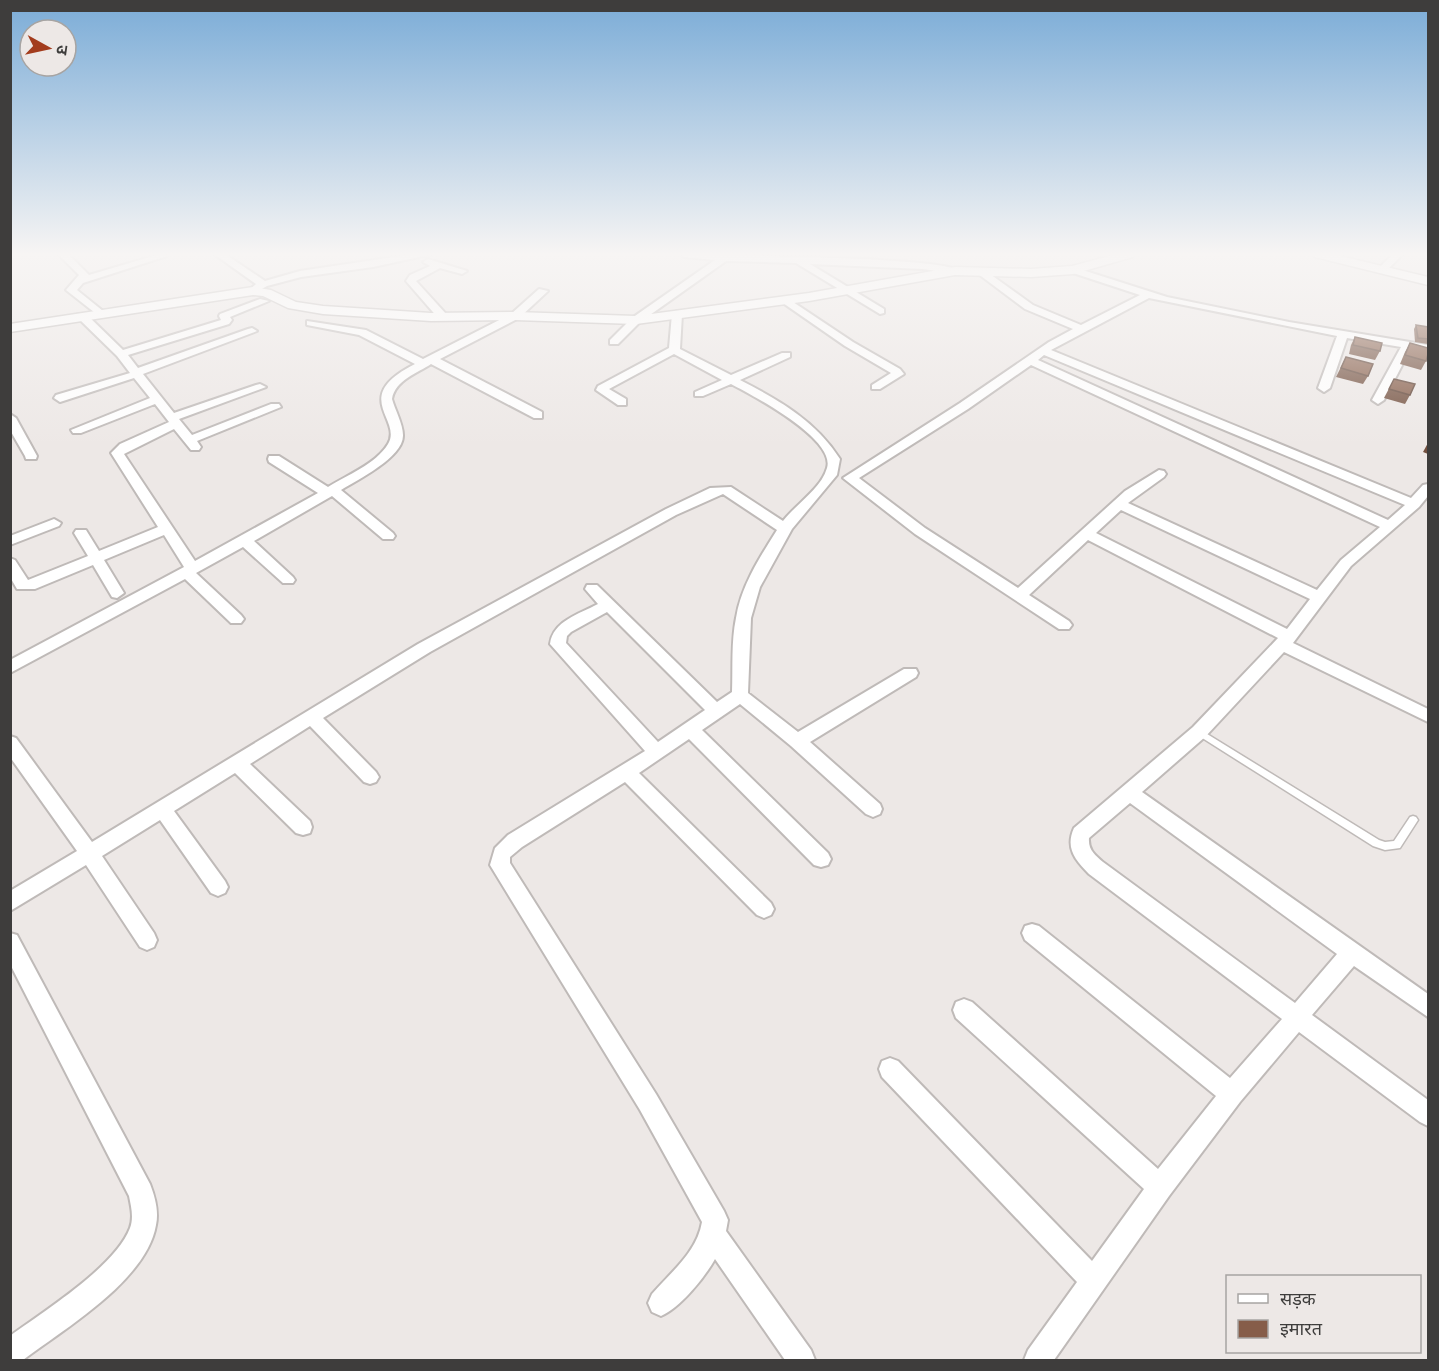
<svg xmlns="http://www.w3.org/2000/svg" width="1439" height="1371" font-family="'Fira Sans Condensed','Noto Sans Devanagari',sans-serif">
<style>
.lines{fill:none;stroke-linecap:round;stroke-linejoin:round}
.service-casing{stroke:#bfbab8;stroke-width:3}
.minor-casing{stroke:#bfbab8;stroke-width:4}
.tertiary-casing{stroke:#bfbab8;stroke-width:3}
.service{fill:#fff;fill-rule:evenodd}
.minor{fill:#fff;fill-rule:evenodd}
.tertiary{fill:#fff;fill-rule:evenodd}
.wall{fill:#73503f}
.building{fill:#865d49;stroke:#5e4133;stroke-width:1.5}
</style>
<rect width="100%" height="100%" fill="#ede8e6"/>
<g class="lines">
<!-- service casing -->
<g class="service-casing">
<polygon id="service" points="1199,729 1379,840 1385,842 1394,841 1410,817 1413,816 1416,817 1418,820 1400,848 1385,850 1373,846 1196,734 1195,732 1196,730"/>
</g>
<!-- minor casing -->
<g class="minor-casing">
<g id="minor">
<polygon points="58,254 68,254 89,275 160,254 167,256 83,283 77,290 103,311 103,315 99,316 66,290 79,275"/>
<polygon points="214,254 225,254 265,281 300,271 414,254 433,254 373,267 301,277 267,286 253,294 248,291 256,284"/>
<path d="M680 254H743V255C776 257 942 258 960 271L955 274 923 269 810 264 884 309V313L880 314 796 263 726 261 640 322 618 344H610V340L632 318 715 260 684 257Z"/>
<polygon points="1393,254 1403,254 1386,271 1380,271 1380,267"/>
<polygon points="428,259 467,271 462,274 440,268 416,281 447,315 447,319 439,319 406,281 410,275 430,266 423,262"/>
<path d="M1073 267 1167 297 1289 322 1428 345V351L1411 348 1384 400 1378 404 1372 400 1401 347 1347 338 1330 388 1324 392 1318 388 1337 336 1149 298 1051 350 1411 498 1423 485 1428 484V496L1419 507 1351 566 1293 643 1428 709V722L1284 652 1205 737 1142 792 1428 994V1017L1354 966 1312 1015 1428 1100V1126L1420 1122 1299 1032 1240 1102 1169 1196 1054 1360H1024L1028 1350 1077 1282 882 1077 879 1069 882 1061 890 1058 898 1061 1092 1261 1144 1189 956 1018 953 1010 956 1002 964 999 972 1002 1158 1169 1216 1096 1025 940 1022 933 1025 926 1032 924 1039 926 1230 1078 1282 1019 1089 874C1075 860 1065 848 1074 828L1193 727 1278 638 1088 540 1029 595 1069 621 1072 625 1069 629H1059L915 534 843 478 960 403 1049 342 1073 329 1025 309 977 273V269H983L1033 305 1081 325 1140 295 1070 272 1068 270ZM1044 355 1405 505 1388 520 1038 360ZM1031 365 1380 527 1341 560 1317 590 1128 503 1164 477 1166 474 1164 471 1159 470 1125 491 1018 588 925 528 859 478 968 409ZM1121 510 1310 599 1287 629 1096 533ZM1130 803 1337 954 1295 1003 1103 862C1095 855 1088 850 1089 838Z"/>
<path d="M539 289 548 291 519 318 440 359 542 412V418H534L431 364C418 373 395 380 392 399 395 410 403 424 403 435 404 457 357 480 341 490L393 533 395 536 393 539H383L332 496 254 541 293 577 295 580 293 583H283L243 547 196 573 241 615 244 619 241 623H231L185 579 10 673V660L184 567 164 535 104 560 124 593 117 598 112 597 93 565 35 589H17L10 577V558L15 560 28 580 88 556 74 533 76 530H86L99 551 158 527 111 453 120 444 169 422 155 404 81 433H73L71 430 150 398 134 378 60 402 54 398 56 395 130 373 117 356 78 318V314H86L123 350 221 320 219 316 220 314 260 299 269 301 230 317 232 320 229 324 128 355 138 368 248 329 252 328 257 331 143 374 174 413 256 385 260 384 266 387 179 419 192 435 271 404H279L281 407 197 441 201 447 199 450H191L174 429 124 454 195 561 318 493 269 462 268 459 269 456H279L328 487C347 475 376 464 388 444 403 419 349 397 415 364L359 335 307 325V321L366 330 423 359 511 314Z"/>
<polygon points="787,298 853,342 900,369 904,374 880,389 872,389 872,385 891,373 845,346 783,303 782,301"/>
<path d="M677 311 682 314 680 349 731 375 782 353H790V357L740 380C779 400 816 421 840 459L837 475 792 529 760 587 751 618 748 693 798 732 904 669H916L918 673 916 677 810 742 880 804 882 809 880 814 873 817 866 814 791 746 740 704 702 730 828 853 831 859 828 865 821 867 814 865 689 739 639 773 771 903 774 909 771 915 764 918 757 915 625 782 522 847 510 857V863L656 1094 724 1211 728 1220 726 1231 811 1350 815 1360H785L715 1259C705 1277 680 1308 661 1316L652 1312 648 1303 652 1294C671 1272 697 1252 702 1222L640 1110 490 865 495 848 508 835 645 751 550 644C553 621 579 614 598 604L585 589 587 585H597L717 702 732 692C733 667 731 642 736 618 741 586 760 557 777 530L723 494 676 515 430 652 323 718 376 772 379 777 376 782 370 784 364 782 310 726 250 764 310 821 312 827 310 833 303 835 296 833 235 773 174 811 225 881 228 887 225 893 218 896 211 893 160 820 102 856 154 933 157 940 154 947 147 950 140 947 86 865 10 911V891L77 851 10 757V736L16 738 92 842 418 644 666 509 710 488 731 487 783 521C796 504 821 489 827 468 836 439 752 395 731 384L703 396H695V392L722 380 674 354 609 389 626 399V405H618L596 390 598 386 669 348 672 314ZM607 612 705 710 658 742 566 643 567 636 571 632Z"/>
<polygon points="10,414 16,418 37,456 36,459 26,459 25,456 10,430"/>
<polygon points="54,519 61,523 59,526 10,545 10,536"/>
<path d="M10 933 17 935 150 1184C155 1197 159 1211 156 1225 147 1280 64 1329 23 1360H10V1336C44 1311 115 1267 130 1228 134 1218 131 1206 129 1196L10 964Z"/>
</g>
</g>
<!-- tertiary casing -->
<g class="tertiary-casing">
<g id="tertiary">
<polygon points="1117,254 1135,254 1133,257 1073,274 1031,277 955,275 809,301 636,324 515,320 431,321 323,314 288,308 263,296 253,295 10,332 10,324 253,287 271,290 296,302 323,306 431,313 515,312 636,316 809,293 955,267 1031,269 1072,266"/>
<polygon points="1313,254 1332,254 1428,277 1428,285 1315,257"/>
</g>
</g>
<!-- service -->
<use href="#service" class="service"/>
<!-- minor -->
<use href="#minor" class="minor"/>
<!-- tertiary -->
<use href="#tertiary" class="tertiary"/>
</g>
<!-- wall -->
<g class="wall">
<polygon points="1416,325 1428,330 1428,344 1415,342 1414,329"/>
<polygon points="1355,337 1380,351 1375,360 1349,354 1351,345"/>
<polygon points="1410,343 1426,361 1421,370 1400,364 1405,352"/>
<polygon points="1346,357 1368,376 1363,384 1336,377"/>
<polygon points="1394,379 1410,395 1405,404 1384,398"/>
<polygon points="1428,443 1428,454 1423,452"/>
</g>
<!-- building -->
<g class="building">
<polygon points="1416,325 1428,327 1428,339 1418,338"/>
<polygon points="1355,337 1382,343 1380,351 1353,345"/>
<polygon points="1410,343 1428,348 1428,354 1426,361 1405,355"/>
<polygon points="1346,357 1373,364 1368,376 1341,368"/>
<polygon points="1394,379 1415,384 1410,395 1389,389"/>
</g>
<!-- sky -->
<linearGradient id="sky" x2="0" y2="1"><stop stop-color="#7bacd7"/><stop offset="0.57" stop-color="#f7f5f4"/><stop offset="1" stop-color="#f7f5f4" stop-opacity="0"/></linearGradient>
<rect width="1439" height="446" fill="url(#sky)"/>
<!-- border -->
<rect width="1439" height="1371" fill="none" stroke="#3e3d3c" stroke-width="24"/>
<!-- legend -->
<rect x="1226" y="1275" width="195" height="78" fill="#ede8e6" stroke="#a7a4a2" stroke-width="1.5"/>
<rect x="1238" y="1294" width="30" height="9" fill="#ffffff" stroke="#a7a4a2" stroke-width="1.5"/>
<text x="1280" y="1305" font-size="18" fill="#3e3d3c">सड़क</text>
<rect x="1238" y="1320" width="30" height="18" fill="#865d49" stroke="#a7a4a2" stroke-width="1.5"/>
<text x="1280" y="1335" font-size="18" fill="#3e3d3c">इमारत</text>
<!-- north arrow -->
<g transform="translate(48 48) rotate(98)"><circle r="28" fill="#ede8e6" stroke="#a7a4a2" stroke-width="1.5"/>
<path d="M0-4.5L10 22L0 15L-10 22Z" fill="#a33c1d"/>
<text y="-9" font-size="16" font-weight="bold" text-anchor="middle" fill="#3e3d3c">उ</text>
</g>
</svg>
